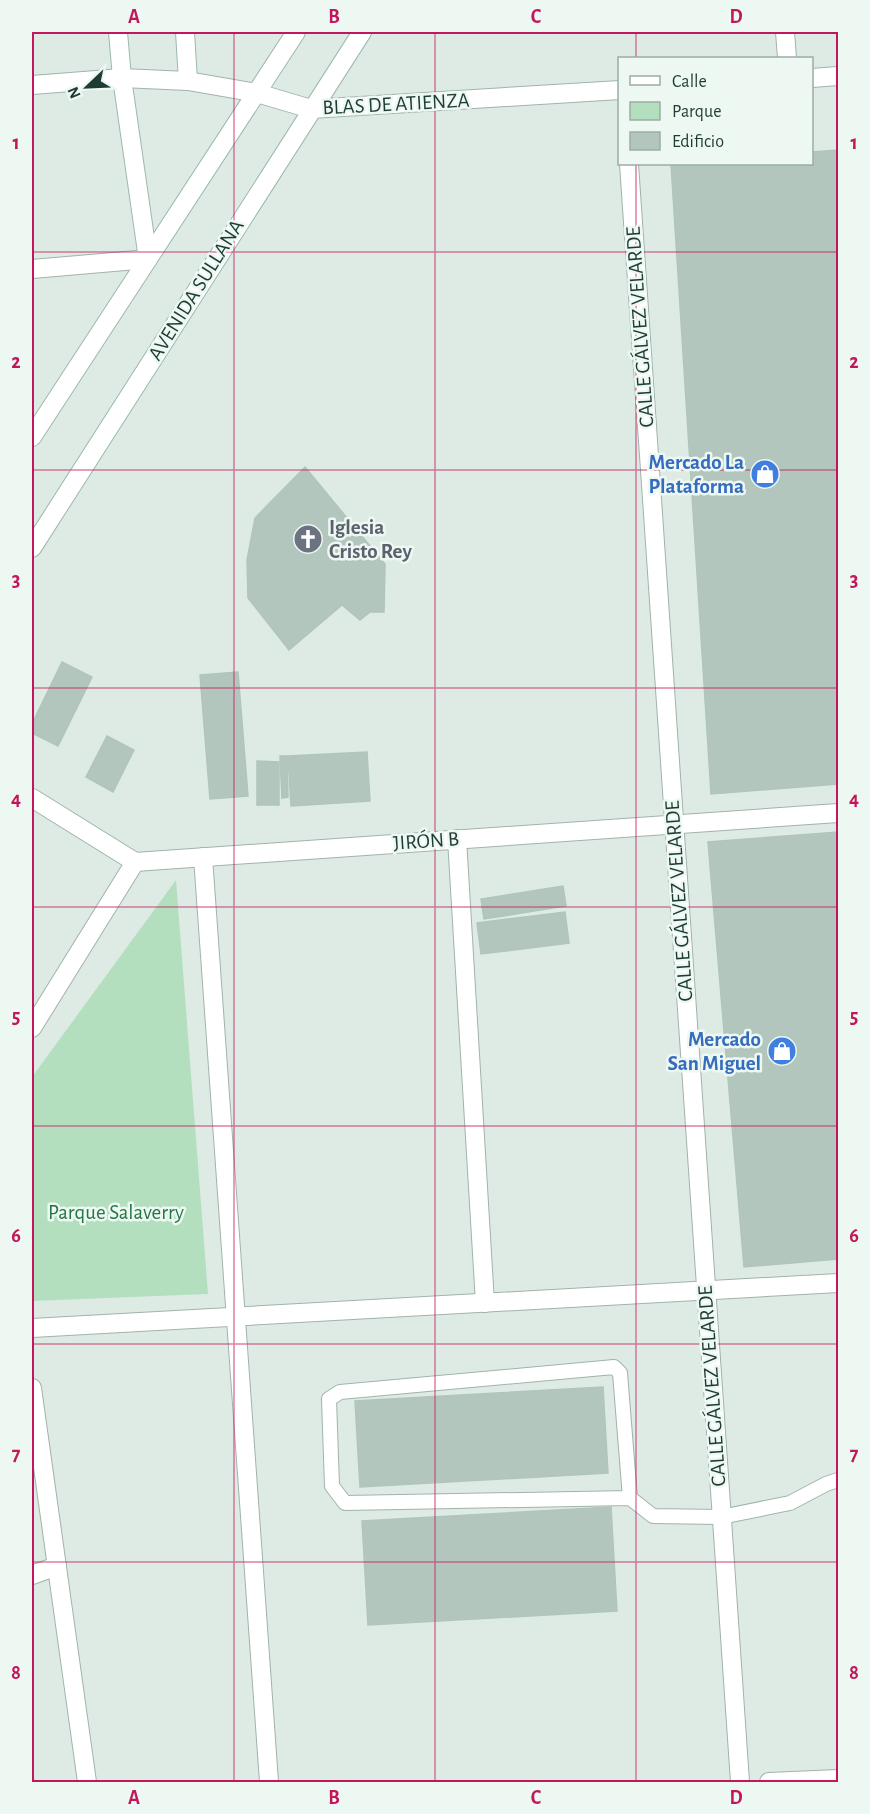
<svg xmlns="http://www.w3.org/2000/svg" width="870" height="1814" font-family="'Alegreya Sans',sans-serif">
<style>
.green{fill:#b4dfbf}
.building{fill:#b3c6be;stroke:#b0c5bc;stroke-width:1.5}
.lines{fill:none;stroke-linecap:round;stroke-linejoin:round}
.service-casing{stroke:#a1b3ac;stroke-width:16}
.minor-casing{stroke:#a1b3ac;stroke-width:20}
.secondary-casing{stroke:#9cb8ae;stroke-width:20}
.service{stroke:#fff;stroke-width:14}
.minor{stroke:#fff;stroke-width:18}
.secondary{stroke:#fff;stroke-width:18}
.grid{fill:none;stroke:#c2185b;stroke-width:1.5;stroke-opacity:0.55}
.labels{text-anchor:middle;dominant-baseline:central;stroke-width:5;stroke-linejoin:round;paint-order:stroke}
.street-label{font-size:21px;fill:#1e3c34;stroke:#eef8f3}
.shop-label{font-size:21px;font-weight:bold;fill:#366cbe;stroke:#eef8f3;text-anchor:end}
.worship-label{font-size:21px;font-weight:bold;fill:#5b616d;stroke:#eef8f3;text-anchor:start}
.park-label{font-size:21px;fill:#247744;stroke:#eef8f3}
.neatline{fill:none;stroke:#c2185b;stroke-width:2}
.grid-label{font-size:20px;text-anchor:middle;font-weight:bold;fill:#c2185b}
</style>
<rect width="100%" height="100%" fill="#deebe5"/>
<!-- green -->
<polygon class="green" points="176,880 208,1294 32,1301 32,1077"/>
<!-- building -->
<g class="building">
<polygon points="838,150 838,784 711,794 671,164 812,164 812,152"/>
<polygon points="305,467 385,564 384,612 370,612 360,620 342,605 289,650 248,598 247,560 255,518"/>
<polygon points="62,662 92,677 58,746 32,733 32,724"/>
<polygon points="238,672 248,796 210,799 200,675"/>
<polygon points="107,736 134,750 113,792 86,777"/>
<polygon points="367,752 370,801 291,806 288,756"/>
<polygon points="280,756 287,756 288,797 282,798"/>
<polygon points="257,761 279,762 279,805 257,805"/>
<polygon points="838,832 838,1259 744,1267 708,842"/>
<polygon points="563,886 566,906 484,919 481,899"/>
<polygon points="565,912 569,943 481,954 477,923"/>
<polygon points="603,1387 608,1473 360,1487 355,1401"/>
<polygon points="611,1507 617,1611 368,1625 362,1521"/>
</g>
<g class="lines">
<!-- service casing -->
<g class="service-casing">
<polyline id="service" points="630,1498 620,1373 614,1367 340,1392 329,1399 332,1486 345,1503 630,1498 653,1516 721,1517 790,1503 826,1484 838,1480"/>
</g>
<!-- minor casing -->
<g class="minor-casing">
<g id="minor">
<polyline points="785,32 787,58"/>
<polyline points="812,78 838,76"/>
<polyline points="32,85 122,78 188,81 257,93 311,109 620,90"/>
<polyline points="629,164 740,1782"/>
<polyline points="32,269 148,259"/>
<polyline points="32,798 135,862 838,813"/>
<polyline points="457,839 485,1303"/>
<polyline points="203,857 269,1782"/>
<polyline points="32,1028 135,862"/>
<polyline points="32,1328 838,1283"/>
<polyline points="32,1388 87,1782"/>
<polyline points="32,1575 57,1566"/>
<polyline points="769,1782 838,1779"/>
</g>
</g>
<!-- secondary casing -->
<g class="secondary-casing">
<g id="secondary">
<polyline points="118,32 122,78 148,259"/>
<polyline points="185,32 188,81"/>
<polyline points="32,437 296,32"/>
<polyline points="32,548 362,32"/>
</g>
</g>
<!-- service -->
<use href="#service" class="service"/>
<!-- minor -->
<use href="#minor" class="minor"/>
<!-- secondary -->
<use href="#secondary" class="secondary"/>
</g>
<!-- grid -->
<path class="grid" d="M234 32V1782M435 32V1782M636 32V58M636 164V1782M32 252H838M32 470H838M32 688H838M32 907H838M32 1126H838M32 1344H838M32 1562H838"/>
<!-- icons -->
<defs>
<g id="shop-disc" transform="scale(1.5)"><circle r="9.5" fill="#3f7fe0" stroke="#eef8f3"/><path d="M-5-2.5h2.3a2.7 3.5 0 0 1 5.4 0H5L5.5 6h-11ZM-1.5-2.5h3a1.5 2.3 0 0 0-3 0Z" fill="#fff"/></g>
<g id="church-disc" transform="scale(1.5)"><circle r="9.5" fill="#6b7280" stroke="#eef8f3"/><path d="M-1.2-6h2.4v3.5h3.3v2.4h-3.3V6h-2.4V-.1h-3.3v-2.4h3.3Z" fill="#fff"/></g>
</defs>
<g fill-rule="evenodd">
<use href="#shop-disc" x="765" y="474"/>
<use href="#church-disc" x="308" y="539"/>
<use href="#shop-disc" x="782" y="1051"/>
</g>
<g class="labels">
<!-- street labels -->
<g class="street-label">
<text transform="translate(396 104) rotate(-3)">BLAS DE ATIENZA</text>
<text transform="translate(196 290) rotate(-58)">AVENIDA SULLANA</text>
<text transform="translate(640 327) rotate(-94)">CALLE GÁLVEZ VELARDE</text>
<text transform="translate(426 841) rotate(-4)">JIRÓN B</text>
<text transform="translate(679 901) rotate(-94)">CALLE GÁLVEZ VELARDE</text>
<text transform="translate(712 1386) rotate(-94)">CALLE GÁLVEZ VELARDE</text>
</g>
<!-- shop labels -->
<g class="shop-label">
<text x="744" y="462">Mercado La<tspan x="744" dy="24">Plataforma</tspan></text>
<text x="761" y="1039">Mercado<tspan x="761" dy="24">San Miguel</tspan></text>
</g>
<!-- worship labels -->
<g class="worship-label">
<text x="329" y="527">Iglesia<tspan x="329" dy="24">Cristo Rey</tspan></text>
</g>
<!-- park labels -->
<g class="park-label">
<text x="116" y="1212">Parque Salaverry</text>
</g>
</g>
<!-- border -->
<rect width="870" height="1814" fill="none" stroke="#eef8f3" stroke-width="66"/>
<!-- legend -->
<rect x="618" y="57" width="195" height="108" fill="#eef8f3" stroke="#9bada7" stroke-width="1.5"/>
<rect x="630" y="76" width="30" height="9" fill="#ffffff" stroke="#9bada7" stroke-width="1.5"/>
<text x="672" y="87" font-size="18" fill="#1e3c34">Calle</text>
<rect x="630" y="102" width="30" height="18" fill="#b4dfbf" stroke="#9bada7" stroke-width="1.5"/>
<text x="672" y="117" font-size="18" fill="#1e3c34">Parque</text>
<rect x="630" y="132" width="30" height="18" fill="#b3c6be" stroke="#9bada7" stroke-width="1.5"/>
<text x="672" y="147" font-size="18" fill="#1e3c34">Edificio</text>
<!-- north arrow -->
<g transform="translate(87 87) rotate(247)" stroke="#eef8f3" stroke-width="4.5" paint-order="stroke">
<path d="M0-4.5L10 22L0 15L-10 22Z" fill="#1e3c34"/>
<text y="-9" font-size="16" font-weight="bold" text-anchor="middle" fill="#1e3c34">N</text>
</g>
<rect x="33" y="33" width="804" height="1748" class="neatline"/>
<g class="grid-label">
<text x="134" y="23">A</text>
<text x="334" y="23">B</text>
<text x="536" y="23">C</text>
<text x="736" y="23">D</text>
<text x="16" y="149">1</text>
<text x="854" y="149">1</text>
<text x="16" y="368">2</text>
<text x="854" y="368">2</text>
<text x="16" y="586">3</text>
<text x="854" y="586">3</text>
<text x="16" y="805">4</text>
<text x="854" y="805">4</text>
<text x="16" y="1023">5</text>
<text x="854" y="1023">5</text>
<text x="16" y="1242">6</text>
<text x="854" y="1242">6</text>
<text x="16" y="1460">7</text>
<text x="854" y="1460">7</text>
<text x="16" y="1679">8</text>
<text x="854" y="1679">8</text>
<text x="134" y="1804">A</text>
<text x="334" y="1804">B</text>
<text x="536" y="1804">C</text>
<text x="736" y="1804">D</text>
</g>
</svg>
